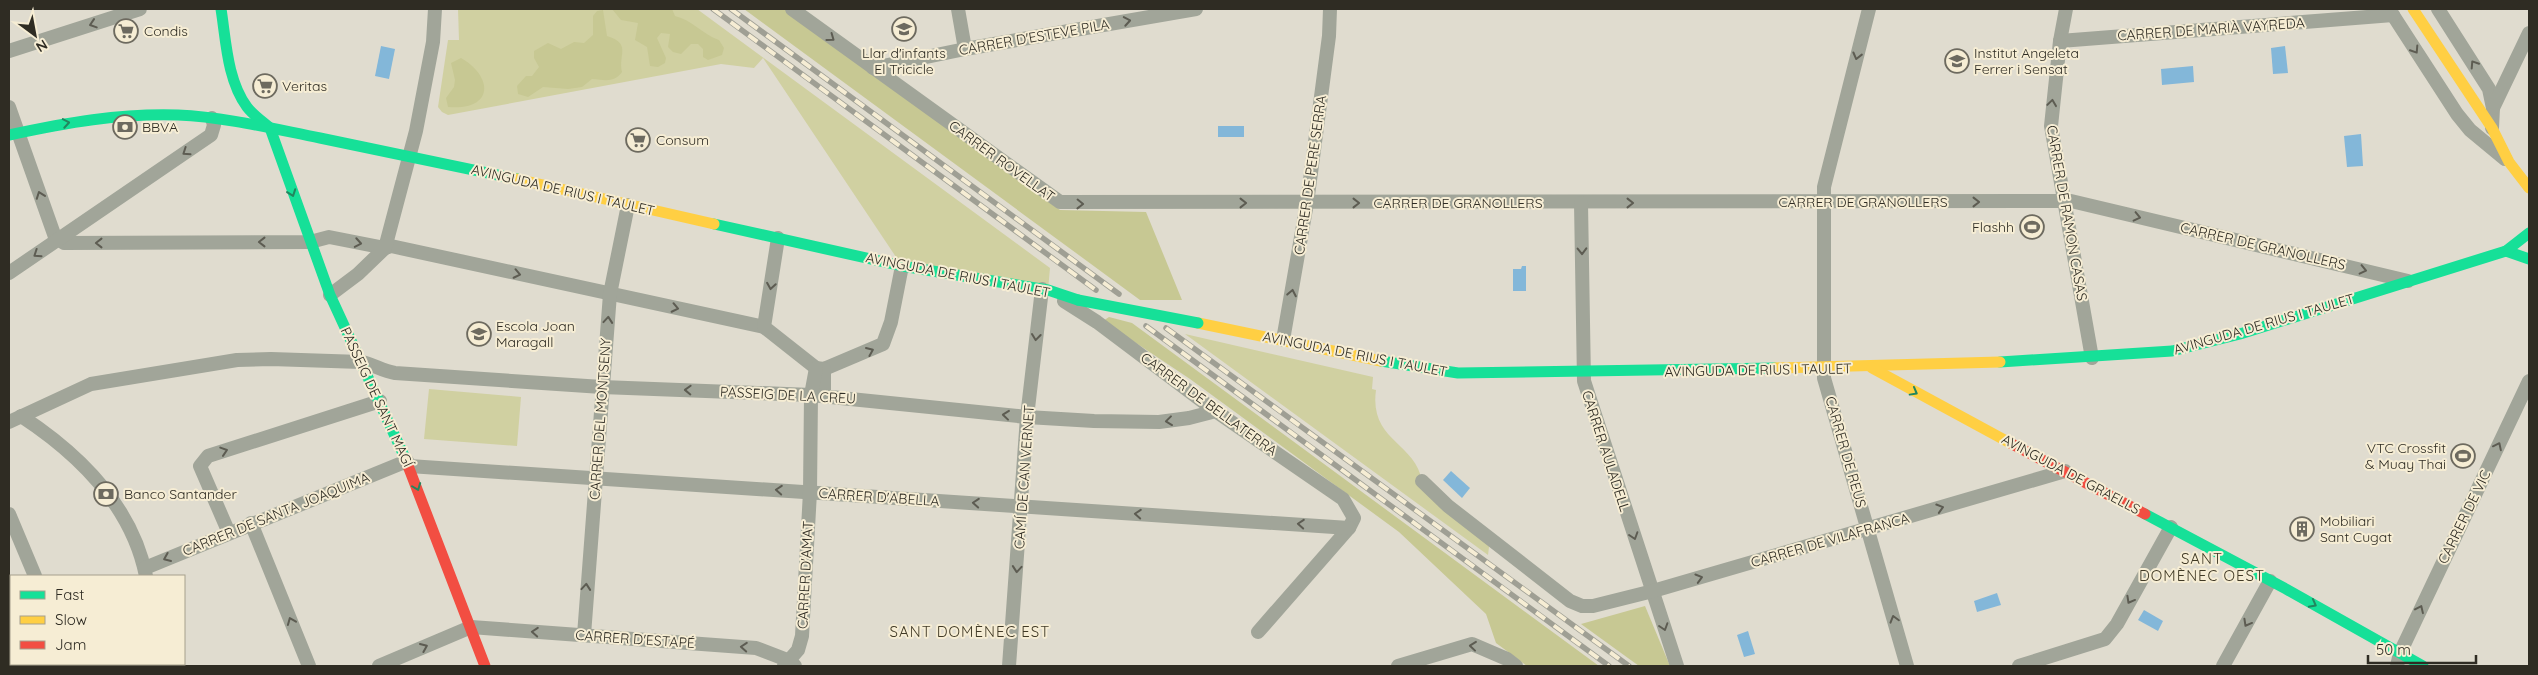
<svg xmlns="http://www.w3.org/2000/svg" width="2538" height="675" font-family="Quicksand,sans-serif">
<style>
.green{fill:#d0d0a1}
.forest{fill:#c7c893}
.water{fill:#83b7d9}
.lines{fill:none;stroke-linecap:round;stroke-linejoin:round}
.street{stroke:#a1a599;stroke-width:14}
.fast{stroke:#16e098;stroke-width:11}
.slow{stroke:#ffcf43;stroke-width:11}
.jam{stroke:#f24e42;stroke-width:11}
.rail-casing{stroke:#9f9f94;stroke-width:5.5}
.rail{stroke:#f6edd4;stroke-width:4;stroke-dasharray:11;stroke-linecap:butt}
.fast-bridge{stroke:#16e098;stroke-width:11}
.oneway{stroke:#5d5c52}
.oneway2{stroke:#22865e}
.labels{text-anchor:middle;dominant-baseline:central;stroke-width:4;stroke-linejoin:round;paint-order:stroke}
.street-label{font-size:14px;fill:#2f2c23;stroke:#f6edd4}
.poi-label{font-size:14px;fill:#2f2c23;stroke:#f6edd4;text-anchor:start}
.neighbourhood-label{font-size:15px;letter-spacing:1px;fill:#413a26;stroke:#f6edd4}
</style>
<rect width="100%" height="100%" fill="#e0dccf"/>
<!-- green -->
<g class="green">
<polygon points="458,9 697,9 1050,268 1048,290 902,266 763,58 754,68 721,64 448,115 442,112 438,107 448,40 459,40"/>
<path d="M1185 334 1373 377 1372 389 1376 390C1369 441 1415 442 1422 481L1490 539 1488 555Z"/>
<polygon points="429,389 521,397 517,446 424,439"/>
</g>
<!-- forest -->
<g class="forest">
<path d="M612 9H672L675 16C692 20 702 34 719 40L724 48 722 55 708 60 703 57V49L698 44H691L681 54 673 52 668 47 670 34 661 33 657 38 666 58 665 63 658 67 650 66 647 47 635 40 638 23 621 20Z"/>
<polygon points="744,9 785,9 1060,210 1146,212 1182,300 1140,300"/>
<path d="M603 10 607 36C632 44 618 54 622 72 614 83 605 80 592 79L582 87 568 89 543 87 528 97 518 94 517 86 526 76H532L539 67 534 58V51L548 43 561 49 574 42 584 43 593 35V16L597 11Z"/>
<path d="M461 58C494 77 494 111 448 107L446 98 454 87 455 80 451 63Z"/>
<polygon points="1109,317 1132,323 1599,666 1527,666 1496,643 1486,614 1399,532 1190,379 1103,321"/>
<polygon points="1645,606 1670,666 1639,666 1581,624"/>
</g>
<!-- water -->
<g class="water">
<polygon points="381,46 395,49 389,79 375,76"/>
<polygon points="2285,46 2288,73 2273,74 2271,48"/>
<polygon points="2193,66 2194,82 2162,85 2161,69"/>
<rect x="1218" y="126" width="26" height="11"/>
<polygon points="2361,134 2363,166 2347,167 2344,136"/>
<polygon points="1522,266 1526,266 1526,291 1513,291 1513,269 1521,269"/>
<polygon points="1451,471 1470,488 1462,498 1443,480"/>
<polygon points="1997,593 2001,605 1977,612 1974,601"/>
<polygon points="2144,610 2163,621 2158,631 2138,620"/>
<polygon points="1748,631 1755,654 1744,657 1737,635"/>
</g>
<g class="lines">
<!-- street -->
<g class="street">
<polyline points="792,9 1060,202 2071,201 2408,281"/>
<polyline points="958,9 965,49"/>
<polyline points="1869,9 1824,187 1824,378 1907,666"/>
<polyline points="2066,9 2060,41 2051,126 2092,358"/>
<polyline points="2389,9 2457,114 2470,130 2505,159"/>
<polyline points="2438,9 2489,89 2493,108 2492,128"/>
<polyline points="2060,41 2393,15"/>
<polyline points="9,51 140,9"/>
<polyline points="873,68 965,49 1196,9"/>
<polyline points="9,107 55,237 64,243 310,242 329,237 385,248 391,246 764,327"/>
<polyline points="2493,108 2529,33"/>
<polyline points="1581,203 1584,381 1677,666"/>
<polyline points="778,238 764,327 816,368 824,369 883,344 891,322 902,266"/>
<polyline points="9,273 211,135 214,125 212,118"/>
<polyline points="330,295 358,274 385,248 416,131 433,42 435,9"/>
<polyline points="1064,301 1097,322 1214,410 1343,499 1354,518 1349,528 1258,632"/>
<polyline points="1283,340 1307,203 1329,36 1330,9"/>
<polyline points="824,396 824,369"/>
<path d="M21 416C79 454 132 506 146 576"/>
<path d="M9 422 91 384 237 360 271 359 361 362C373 364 382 371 395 373L602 387 811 395 1027 417 1094 421 1159 422 1189 418 1216 411"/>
<polyline points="409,466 1349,528"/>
<polyline points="1422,481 1448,506 1570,601 1582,606 1593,606 1653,591 2065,471"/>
<polyline points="9,514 35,576"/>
<polyline points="251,523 309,666"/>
<polyline points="229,533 200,466 208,456 380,401"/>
<polyline points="145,568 407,461"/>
<polyline points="584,635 610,294 628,205"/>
<polyline points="71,664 73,666"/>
<polyline points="164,664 164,666"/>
<polyline points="379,666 471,627 756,648 790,661 795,666"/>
<polyline points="784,666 798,650 802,636 810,492 811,395 816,368"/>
<polyline points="1009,666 1027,417 1042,289"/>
<polyline points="1398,666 1472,644 1507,659 1516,666"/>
<polyline points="2019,666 2105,639 2117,624 2171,527"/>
<polyline points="2223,666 2270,581"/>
<polyline points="2397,666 2400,653 2529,381"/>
</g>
<!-- fast -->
<g class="fast">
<path d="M221 9C226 40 227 80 247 107 253 115 262 121 270 128"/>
<polyline points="270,128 330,295 405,458"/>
<path d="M9 135C65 123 120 113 178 115 226 117 274 129 320 138 386 152 452 165 517 179"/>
<polyline points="714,224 902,266 1048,290 1078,300"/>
<polyline points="2506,251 2529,259"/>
<polyline points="1381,361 1458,373 1775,368"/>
<polyline points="2000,362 2172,351 2240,334 2506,251 2529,233"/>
<polyline points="2145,514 2286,589 2423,666"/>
</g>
<!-- slow -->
<g class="slow">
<polyline points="2413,9 2492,128 2509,162 2529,188"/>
<polyline points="517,179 714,224"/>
<polyline points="1198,323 1381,361"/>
<polyline points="1775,368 2000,362"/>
<polyline points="1872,368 2012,444"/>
</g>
<!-- jam -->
<g class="jam">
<polyline points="2012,444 2145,514"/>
<polyline points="405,458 485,666"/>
</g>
<!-- rail casing -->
<g class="rail-casing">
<g id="rail">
<polyline points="713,9 1096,290"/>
<polyline points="731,9 1119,294"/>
<polyline points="1146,326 1609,666"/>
<polyline points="1166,328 1629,666"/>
</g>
</g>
<!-- rail -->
<use href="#rail" class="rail"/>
<!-- fast-bridge -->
<polyline class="fast-bridge" points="1078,300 1198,323"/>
</g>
<!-- one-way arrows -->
<defs><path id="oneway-chevron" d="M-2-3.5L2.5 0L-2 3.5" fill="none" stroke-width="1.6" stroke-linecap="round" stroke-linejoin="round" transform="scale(1.25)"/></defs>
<g class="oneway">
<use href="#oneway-chevron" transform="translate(1127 21) rotate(-10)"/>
<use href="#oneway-chevron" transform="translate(93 24) rotate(162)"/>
<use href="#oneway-chevron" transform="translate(831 38) rotate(36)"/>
<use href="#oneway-chevron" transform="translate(2415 50) rotate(57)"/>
<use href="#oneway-chevron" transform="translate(1857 56) rotate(104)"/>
<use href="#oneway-chevron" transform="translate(2474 64) rotate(-123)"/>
<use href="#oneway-chevron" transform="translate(2052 103) rotate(-82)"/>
<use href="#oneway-chevron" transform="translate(186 152) rotate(146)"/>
<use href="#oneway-chevron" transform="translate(40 195) rotate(-110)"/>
<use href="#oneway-chevron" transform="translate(1976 202)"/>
<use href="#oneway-chevron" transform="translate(1243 203)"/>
<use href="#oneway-chevron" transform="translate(1356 203)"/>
<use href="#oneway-chevron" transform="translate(1630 203)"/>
<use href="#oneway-chevron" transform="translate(1080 204) rotate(1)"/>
<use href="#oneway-chevron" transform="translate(2137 217) rotate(13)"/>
<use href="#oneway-chevron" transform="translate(262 242) rotate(180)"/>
<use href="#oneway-chevron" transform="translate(99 243) rotate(180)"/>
<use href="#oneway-chevron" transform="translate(358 243) rotate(10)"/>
<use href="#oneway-chevron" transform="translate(1582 251) rotate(89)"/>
<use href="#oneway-chevron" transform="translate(37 254) rotate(146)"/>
<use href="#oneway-chevron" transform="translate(2363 270) rotate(13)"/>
<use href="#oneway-chevron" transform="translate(517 274) rotate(12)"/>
<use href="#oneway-chevron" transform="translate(771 286) rotate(99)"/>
<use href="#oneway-chevron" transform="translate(1292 293) rotate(-79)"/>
<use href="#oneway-chevron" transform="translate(675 308) rotate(12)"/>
<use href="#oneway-chevron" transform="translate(608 320) rotate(-85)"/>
<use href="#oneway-chevron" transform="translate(1036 337) rotate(97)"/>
<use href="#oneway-chevron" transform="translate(870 351) rotate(-23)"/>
<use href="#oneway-chevron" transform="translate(688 390) rotate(-178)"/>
<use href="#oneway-chevron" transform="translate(1006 415) rotate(-174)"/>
<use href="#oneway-chevron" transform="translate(1169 421) rotate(173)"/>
<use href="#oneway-chevron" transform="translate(2498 446) rotate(-64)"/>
<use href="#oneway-chevron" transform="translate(224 451) rotate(-18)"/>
<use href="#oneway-chevron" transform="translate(779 490) rotate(-176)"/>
<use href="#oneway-chevron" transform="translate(976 503) rotate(-176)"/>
<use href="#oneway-chevron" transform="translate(1940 508) rotate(-17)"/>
<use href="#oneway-chevron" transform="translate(1138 514) rotate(-176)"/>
<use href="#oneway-chevron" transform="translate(1301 524) rotate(-176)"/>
<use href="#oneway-chevron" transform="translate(1634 536) rotate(72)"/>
<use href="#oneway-chevron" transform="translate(167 558) rotate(157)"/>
<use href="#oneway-chevron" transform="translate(1017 569) rotate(95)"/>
<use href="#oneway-chevron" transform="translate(1699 578) rotate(-16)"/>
<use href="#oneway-chevron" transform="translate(586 587) rotate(-85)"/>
<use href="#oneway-chevron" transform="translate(2130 600) rotate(119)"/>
<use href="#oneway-chevron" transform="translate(2420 609) rotate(-65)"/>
<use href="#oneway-chevron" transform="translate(1894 619) rotate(-106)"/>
<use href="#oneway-chevron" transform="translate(291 621) rotate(-112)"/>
<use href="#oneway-chevron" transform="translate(2247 623) rotate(119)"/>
<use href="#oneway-chevron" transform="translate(1664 627) rotate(72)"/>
<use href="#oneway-chevron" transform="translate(535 632) rotate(-176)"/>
<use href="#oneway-chevron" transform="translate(1473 646) rotate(-174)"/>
<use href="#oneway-chevron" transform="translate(424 647) rotate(-23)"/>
<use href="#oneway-chevron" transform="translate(744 647) rotate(-176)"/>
</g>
<g class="oneway2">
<use href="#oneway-chevron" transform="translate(66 123) rotate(-10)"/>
<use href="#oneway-chevron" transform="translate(292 193) rotate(70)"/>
<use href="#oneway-chevron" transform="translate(1914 392) rotate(29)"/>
<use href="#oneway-chevron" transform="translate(417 487) rotate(69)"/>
<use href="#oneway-chevron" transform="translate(2313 604) rotate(28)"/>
</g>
<!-- icons -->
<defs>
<g id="school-ring" transform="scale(1.25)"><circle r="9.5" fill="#f6edd4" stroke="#6d6a5f" stroke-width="1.5"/><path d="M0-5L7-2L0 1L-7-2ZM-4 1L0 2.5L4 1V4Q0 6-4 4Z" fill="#6d6a5f"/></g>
<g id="supermarket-ring" transform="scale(1.25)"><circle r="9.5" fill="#f6edd4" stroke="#6d6a5f" stroke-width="1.5"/><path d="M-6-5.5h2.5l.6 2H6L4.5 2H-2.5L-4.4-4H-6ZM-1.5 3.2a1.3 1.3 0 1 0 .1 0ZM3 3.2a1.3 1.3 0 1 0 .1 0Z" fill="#6d6a5f"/></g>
<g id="bank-ring" transform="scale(1.25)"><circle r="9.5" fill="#f6edd4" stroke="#6d6a5f" stroke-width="1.5"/><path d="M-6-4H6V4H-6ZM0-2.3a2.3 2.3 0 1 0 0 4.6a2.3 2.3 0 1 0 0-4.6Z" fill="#6d6a5f"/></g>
<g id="stadium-ring" transform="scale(1.25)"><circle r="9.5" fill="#f6edd4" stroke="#6d6a5f" stroke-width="1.5"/><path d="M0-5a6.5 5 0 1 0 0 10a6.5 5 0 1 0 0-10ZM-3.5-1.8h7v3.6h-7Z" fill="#6d6a5f"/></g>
<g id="building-ring" transform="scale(1.25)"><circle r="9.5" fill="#f6edd4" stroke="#6d6a5f" stroke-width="1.5"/><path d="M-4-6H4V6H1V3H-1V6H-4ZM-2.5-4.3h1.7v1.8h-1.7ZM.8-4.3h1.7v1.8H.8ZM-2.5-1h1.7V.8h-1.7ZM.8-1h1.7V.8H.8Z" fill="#6d6a5f"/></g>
</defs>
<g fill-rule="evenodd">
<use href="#school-ring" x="904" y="29"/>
<use href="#supermarket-ring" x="126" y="31"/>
<use href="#school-ring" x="1957" y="61"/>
<use href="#supermarket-ring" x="265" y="86"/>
<use href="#bank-ring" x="125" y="127"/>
<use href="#supermarket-ring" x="638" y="140"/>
<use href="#stadium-ring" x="2032" y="227"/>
<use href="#school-ring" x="479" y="334"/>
<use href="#stadium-ring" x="2463" y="456"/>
<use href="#bank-ring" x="106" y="494"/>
<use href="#building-ring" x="2302" y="529"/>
</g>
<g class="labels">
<!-- street labels -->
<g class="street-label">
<text transform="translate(2211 29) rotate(-4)">CARRER DE MARIÀ VAYREDA</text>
<text transform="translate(1034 37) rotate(-10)">CARRER D'ESTEVE PILA</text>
<text transform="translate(1002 161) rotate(36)">CARRER ROVELLAT</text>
<text transform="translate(1310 175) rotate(-82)">CARRER DE PERE SERRA</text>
<text transform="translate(563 190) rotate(13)">AVINGUDA DE RIUS I TAULET</text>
<text x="1863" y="202">CARRER DE GRANOLLERS</text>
<text x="1458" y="203">CARRER DE GRANOLLERS</text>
<text transform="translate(2067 213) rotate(80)">CARRER DE RAMON CASAS</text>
<text transform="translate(2263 246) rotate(13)">CARRER DE GRANOLLERS</text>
<text transform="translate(958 275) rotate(11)">AVINGUDA DE RIUS I TAULET</text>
<text transform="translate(2264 324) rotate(-16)">AVINGUDA DE RIUS I TAULET</text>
<text transform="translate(1355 354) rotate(11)">AVINGUDA DE RIUS I TAULET</text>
<text transform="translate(1758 370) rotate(-1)">AVINGUDA DE RIUS I TAULET</text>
<text transform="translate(788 395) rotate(3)">PASSEIG DE LA CREU</text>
<text transform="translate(377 397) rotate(65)">PASSEIG DE SANT MAGÍ</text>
<text transform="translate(1209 404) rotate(36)">CARRER DE BELLATERRA</text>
<text transform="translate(600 419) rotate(-86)">CARRER DEL MONTSENY</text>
<text transform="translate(1606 451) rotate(72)">CARRER AULADELL</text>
<text transform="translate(1846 452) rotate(74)">CARRER DE REUS</text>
<text transform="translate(2071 474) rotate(28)">AVINGUDA DE GRAELLS</text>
<text transform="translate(1024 477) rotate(-86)">CAMÍ DE CAN VERNET</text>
<text transform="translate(879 497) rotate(4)">CARRER D'ABELLA</text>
<text transform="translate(276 514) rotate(-22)">CARRER DE SANTA JOAQUIMA</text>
<text transform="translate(2464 517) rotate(-64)">CARRER DE VIC</text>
<text transform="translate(1830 540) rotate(-16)">CARRER DE VILAFRANCA</text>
<text transform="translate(805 575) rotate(-87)">CARRER D'AMAT</text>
<text transform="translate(635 639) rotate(4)">CARRER D'ESTAPÉ</text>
</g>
<!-- poi labels -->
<g class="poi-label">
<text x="144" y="31">Condis</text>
<text x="904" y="53" text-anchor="middle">Llar d'infants<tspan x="904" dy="16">El Tricicle</tspan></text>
<text x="1974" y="53">Institut Angeleta<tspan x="1974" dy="16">Ferrer i Sensat</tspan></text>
<text x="282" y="86">Veritas</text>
<text x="142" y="127">BBVA</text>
<text x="656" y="140">Consum</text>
<text x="2014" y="227" text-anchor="end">Flashh</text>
<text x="496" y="326">Escola Joan<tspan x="496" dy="16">Maragall</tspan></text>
<text x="2446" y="448" text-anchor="end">VTC Crossfit<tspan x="2446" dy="16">&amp; Muay Thai</tspan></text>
<text x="124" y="494">Banco Santander</text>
<text x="2320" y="521">Mobiliari<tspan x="2320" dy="16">Sant Cugat</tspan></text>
</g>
<!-- neighbourhood labels -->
<g class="neighbourhood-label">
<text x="2202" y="558">SANT<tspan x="2202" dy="17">DOMÈNEC OEST</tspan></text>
<text x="970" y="631">SANT DOMÈNEC EST</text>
</g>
</g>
<!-- border -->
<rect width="2538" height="675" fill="none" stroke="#2f2c23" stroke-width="20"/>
<!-- legend -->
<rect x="10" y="575" width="175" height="90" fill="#f6edd4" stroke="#a6a08d"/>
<rect x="20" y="591" width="25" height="8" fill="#16e098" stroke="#a6a08d"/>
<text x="55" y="600" font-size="15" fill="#2f2c23">Fast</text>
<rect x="20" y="616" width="25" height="8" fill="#ffcf43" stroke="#a6a08d"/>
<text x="55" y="625" font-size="15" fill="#2f2c23">Slow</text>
<rect x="20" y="641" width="25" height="8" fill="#f24e42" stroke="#a6a08d"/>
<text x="55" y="650" font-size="15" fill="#2f2c23">Jam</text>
<!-- north arrow -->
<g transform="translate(35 35) rotate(148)" stroke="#f6edd4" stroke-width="4" paint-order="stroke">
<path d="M0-4L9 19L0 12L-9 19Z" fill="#2f2c23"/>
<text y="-8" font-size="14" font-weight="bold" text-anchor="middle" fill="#2f2c23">N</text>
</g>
<!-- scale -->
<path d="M2368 655v8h108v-8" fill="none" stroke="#2f2c23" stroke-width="2.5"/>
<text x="2376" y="655" font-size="15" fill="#2f2c23" stroke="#f6edd4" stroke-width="4" paint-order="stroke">50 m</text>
</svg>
